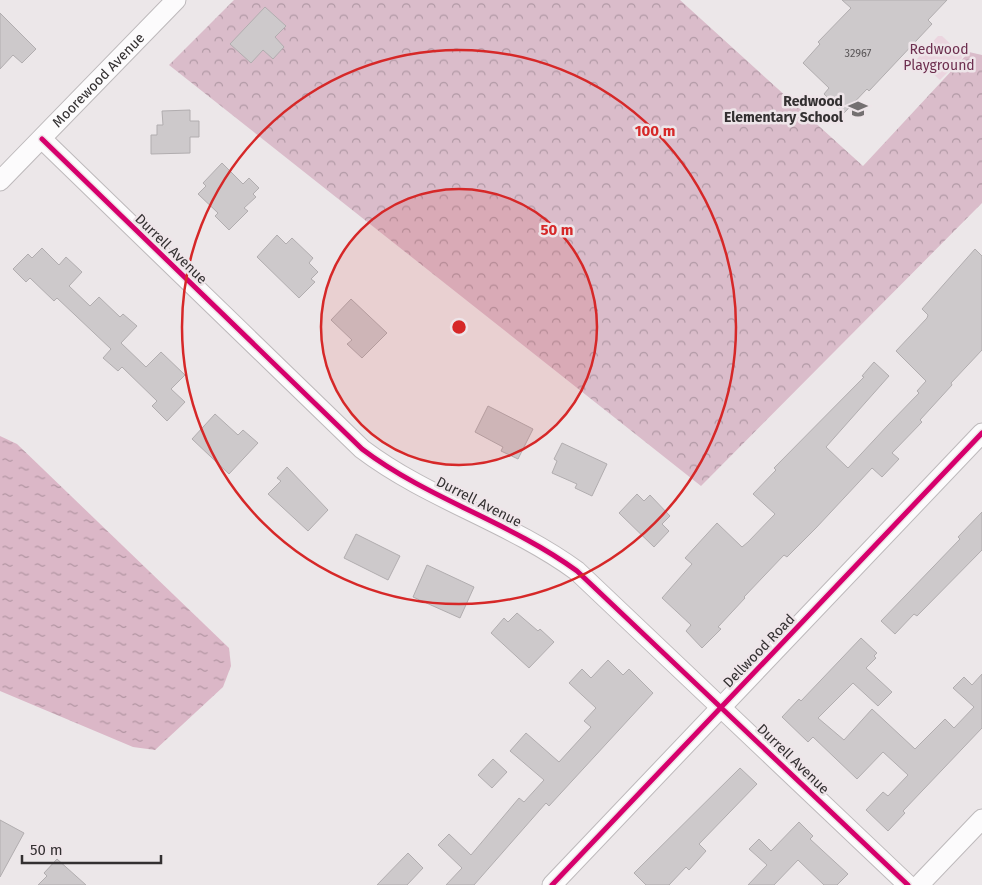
<svg xmlns="http://www.w3.org/2000/svg" width="982" height="885" font-family="'Fira Sans',sans-serif">
<style>
.forest{fill:url(#forest-crowns)}
.green{fill:#ebd5df}
.water{fill:url(#water-ripples)}
.building{fill:#cdc9cb;stroke:#b1adaf}
.lines{fill:none;stroke-linecap:round;stroke-linejoin:round}
.minor-casing{stroke:#bdb9bb;stroke-width:21}
.minor{stroke:#fcfbfc;stroke-width:19}
.cycleway-casing{stroke:#eee5e9;stroke-width:8}
.cycleway{stroke:#d6006c;stroke-width:5}
.ring{fill:none;stroke:#d62828;stroke-width:2.5}
.labels{text-anchor:middle;dominant-baseline:central;stroke-width:5;stroke-linejoin:round;paint-order:stroke}
.number-label{font-size:11px;fill:#5a5658}
.park-label{font-size:14px;fill:#6d2f4f;stroke:#eee5e9}
.street-label{font-size:14px;fill:#333031;stroke:#eee5e9}
.poi-label{font-size:14px;font-weight:bold;fill:#333031;stroke:#eee5e9;text-anchor:end}
.centre{fill:#d62828;stroke:#eee5e9;stroke-width:2.5}
.ring-label{font-size:15px;text-anchor:middle;font-weight:bold;fill:#d62828;stroke:#eee5e9;stroke-width:5;stroke-linejoin:round;paint-order:stroke}
</style>
<defs>
<pattern id="forest-crowns" width="20" height="18" patternUnits="userSpaceOnUse" patternTransform="scale(1.25)"><rect width="20" height="18" fill="#dabcca"/><path d="M2 6a3 3 0 1 1 6 0M12 15a3 3 0 1 1 6 0" fill="none" stroke="#b199a5"/></pattern>
<pattern id="water-ripples" width="26" height="14" patternUnits="userSpaceOnUse" patternTransform="scale(1.25)"><rect width="26" height="14" fill="#dbb7c7"/><path d="M2 4q2-2 4 0t4 0M15 11q2-2 4 0t4 0" fill="none" stroke="#b295a2"/></pattern>
</defs>
<rect width="100%" height="100%" fill="#ece7e9"/>
<!-- forest -->
<polygon class="forest" points="234,0 680,0 863,166 969,52 982,55 982,203 701,486 169,65"/>
<!-- green -->
<polygon class="green" points="938,36 942,36 961,54 962,58 940,80 917,59"/>
<!-- water -->
<polygon class="water" points="0,436 17,444 229,648 231,666 223,687 155,750 133,747 0,691"/>
<!-- building -->
<g class="building">
<polygon points="842,0 947,0 928,20 932,24 869,91 867,89 844,113 824,94 829,88 803,63 820,44 818,42 851,8"/>
<polygon points="265,7 286,26 275,37 284,47 273,59 263,50 251,63 230,44"/>
<polygon points="0,13 36,49 22,63 13,55 0,69"/>
<polygon points="190,110 190,121 199,121 199,137 190,137 190,153 151,154 151,135 157,135 157,125 163,125 162,111"/>
<polygon points="222,163 243,184 249,178 259,188 253,194 256,197 244,208 248,211 229,230 215,216 218,213 198,194 206,186 203,183"/>
<polygon points="277,235 286,244 292,238 313,258 309,263 318,272 311,279 315,282 299,298 257,257"/>
<polygon points="42,248 59,265 66,257 82,272 69,286 90,306 99,297 120,317 123,314 137,326 121,343 146,367 161,352 185,375 171,389 185,402 167,421 152,406 157,401 122,367 118,371 103,358 111,349 57,298 54,301 30,278 26,282 13,269 28,254 32,258"/>
<polygon points="975,249 982,256 982,350 951,383 952,385 920,420 922,422 892,453 899,459 882,477 872,468 816,528 787,557 784,555 744,597 745,598 718,627 721,629 702,648 686,631 691,625 662,598 692,564 685,558 717,523 742,547 748,542 775,514 753,494 776,470 774,468 864,377 862,376 874,362 889,376 826,447 848,468 888,425 919,393 917,391 926,381 896,351 927,318 928,315 922,309"/>
<polygon points="351,299 387,333 362,358 347,344 352,340 331,320"/>
<polygon points="488,406 533,429 518,459 501,451 503,447 475,432"/>
<polygon points="215,414 238,435 243,430 258,443 229,474 192,439"/>
<polygon points="562,443 607,464 592,496 575,488 577,484 552,473 557,461 554,459"/>
<polygon points="287,467 328,510 308,531 268,494 281,481 277,478"/>
<polygon points="637,494 644,501 650,495 670,516 662,524 669,531 654,547 619,513"/>
<polygon points="982,512 982,550 917,616 914,614 895,634 881,621 960,539 958,537"/>
<polygon points="356,534 400,556 388,580 344,558"/>
<polygon points="427,565 474,587 460,618 413,597"/>
<polygon points="517,613 538,631 540,629 554,642 529,668 491,633 504,618 508,622"/>
<polygon points="861,638 877,653 874,656 876,658 866,668 892,692 878,706 853,683 818,718 844,740 872,709 915,749 945,719 954,728 974,707 953,688 964,677 972,685 982,674 982,728 903,811 905,813 888,831 866,810 883,792 888,796 908,775 883,752 857,779 813,737 808,742 782,717 799,699 801,701"/>
<polygon points="608,660 623,675 629,669 653,693 549,806 546,803 474,885 446,885 462,868 438,845 449,834 471,855 519,798 524,802 544,780 510,751 526,733 559,762 591,727 584,721 596,708 569,683 582,669 591,678"/>
<polygon points="493,759 507,772 492,788 478,775"/>
<polygon points="740,768 757,784 699,844 706,851 689,870 686,867 669,885 646,885 634,873"/>
<polygon points="0,820 24,833 0,877"/>
<polygon points="799,822 813,836 810,839 848,874 837,885 824,885 798,860 774,885 748,885 767,865 749,849 759,839 771,851"/>
<polygon points="408,853 423,868 407,885 377,885"/>
<polygon points="57,859 86,885 38,885 47,876 44,873"/>
</g>
<g class="lines">
<!-- minor casing -->
<g class="minor-casing">
<g id="minor">
<path d="M42 139 362 449C428 499 510 522 577 571L908 885"/>
<path id="s1" d="M0 181 176 0"/>
<polyline points="552,885 982,433"/>
<polyline points="919,885 982,819"/>
</g>
</g>
<!-- minor -->
<use href="#minor" class="minor"/>
<!-- cycleway casing -->
<g class="cycleway-casing">
<g id="cycleway">
<path d="M42 139 362 449C428 499 510 522 577 571L908 885"/>
<polyline points="552,885 982,433"/>
</g>
</g>
<!-- cycleway -->
<use href="#cycleway" class="cycleway"/>
</g>
<!-- distance rings -->
<circle cx="459" cy="327" r="138" fill="#d62828" fill-opacity=".12"/>
<g class="ring">
<circle cx="459" cy="327" r="138"/>
<circle cx="459" cy="327" r="277"/>
</g>
<!-- icons -->
<defs>
<g id="school-bare" transform="scale(1.5)"><path d="M0-5L7-2L0 1L-7-2ZM-4 1L0 2.5L4 1V4Q0 6-4 4Z" fill="#747071" stroke="#eee5e9" stroke-width="2.5" paint-order="stroke"/></g>
</defs>
<g fill-rule="evenodd">
<use href="#school-bare" x="858" y="109"/>
</g>
<g class="labels">
<!-- number labels -->
<g class="number-label">
<text x="858" y="53">32967</text>
</g>
<!-- park labels -->
<g class="park-label">
<text x="939" y="49">Redwood<tspan x="939" dy="16">Playground</tspan></text>
</g>
<!-- street labels -->
<g class="street-label">
<text stroke="none"><textPath href="#s1" startOffset="141">Moorewood Avenue</textPath></text>
<text transform="translate(171 249) rotate(44)">Durrell Avenue</text>
<text transform="translate(479 502) rotate(27)">Durrell Avenue</text>
<text transform="translate(759 651) rotate(-46)">Dellwood Road</text>
<text transform="translate(793 759) rotate(44)">Durrell Avenue</text>
</g>
<!-- poi labels -->
<g class="poi-label">
<text x="843" y="101">Redwood<tspan x="843" dy="16">Elementary School</tspan></text>
</g>
</g>
<circle cx="459" cy="327" r="8" class="centre"/>
<g class="ring-label">
<text x="655" y="136">100 m</text>
<text x="557" y="235">50 m</text>
</g>
<!-- scale -->
<path d="M22 855v8h139v-8" fill="none" stroke="#333031" stroke-width="2.5"/>
<text x="30" y="855" font-size="15" fill="#333031" stroke="#eee5e9" stroke-width="4" paint-order="stroke">50 m</text>
</svg>
